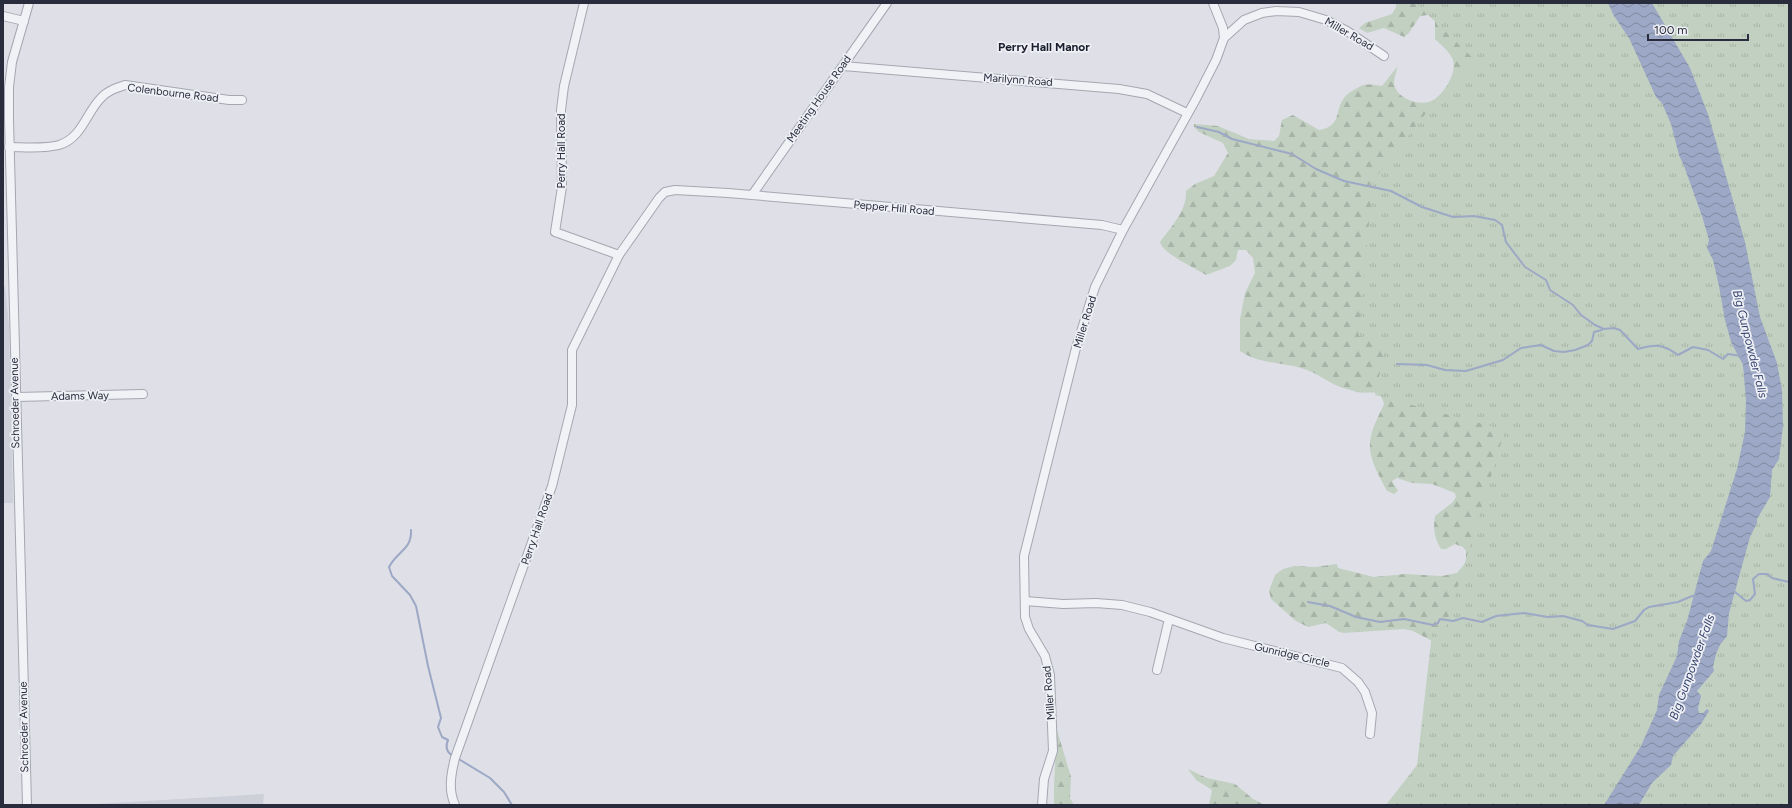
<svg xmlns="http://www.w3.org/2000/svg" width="1792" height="808" font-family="Figtree,sans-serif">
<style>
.built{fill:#cdcfd9}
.forest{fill:url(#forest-firs)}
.park{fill:url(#park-tufts)}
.water{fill:url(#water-waves)}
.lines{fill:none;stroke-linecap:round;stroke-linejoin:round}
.stream{stroke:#9ca8c5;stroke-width:2}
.minor-casing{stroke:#a5a6b1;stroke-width:10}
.minor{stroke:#f1f2f6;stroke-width:8}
.labels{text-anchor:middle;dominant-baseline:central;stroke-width:3.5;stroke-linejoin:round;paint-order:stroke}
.street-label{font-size:11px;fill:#292c3d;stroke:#eef0f5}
.neighbourhood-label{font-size:12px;font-weight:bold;fill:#1b1e2e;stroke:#eef0f5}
.water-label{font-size:12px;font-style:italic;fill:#36446e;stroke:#eef0f5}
</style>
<defs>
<pattern id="forest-firs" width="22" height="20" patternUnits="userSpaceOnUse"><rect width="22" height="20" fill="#c1d0c0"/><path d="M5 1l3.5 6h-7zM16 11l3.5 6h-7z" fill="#a6b3a6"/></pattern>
<pattern id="park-tufts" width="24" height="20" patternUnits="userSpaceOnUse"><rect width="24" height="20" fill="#c1d0c0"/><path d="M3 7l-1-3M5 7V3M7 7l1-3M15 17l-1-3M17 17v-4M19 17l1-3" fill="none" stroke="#a6b3a6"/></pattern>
<pattern id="water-waves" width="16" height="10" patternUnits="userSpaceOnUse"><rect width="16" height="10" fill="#9ca8c5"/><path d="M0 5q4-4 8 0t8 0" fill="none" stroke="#7f89a1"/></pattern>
</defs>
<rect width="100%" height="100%" fill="#dfe0e7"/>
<!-- built -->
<g class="built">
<polygon points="3,286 5,286 9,325 13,503 3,503"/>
<polygon points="264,794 263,805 95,805 95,804"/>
</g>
<!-- forest -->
<g class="forest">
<path d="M1396 3H1592L1599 805H1378L1395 803 1417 782 1432 641 1413 631 1404 629 1344 633 1339 632 1326 623 1308 627 1296 621 1271 599 1269 591 1275 575 1283 569 1294 566 1315 567 1337 564 1338 568 1374 577 1405 574 1442 576 1457 573 1466 562V551L1463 547 1455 544 1446 549H1441C1434 537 1433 529 1435 516L1453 502 1456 497 1455 493 1432 484 1412 483 1397 478 1392 481 1398 491 1394 494 1387 491C1379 475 1366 456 1371 436 1373 425 1380 414 1384 404 1380 387 1369 395 1357 392 1352 390 1345 389 1340 387 1328 382 1317 373 1304 369 1283 362 1258 364 1240 351V319L1245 293 1255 273 1253 258 1246 250H1238L1236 260 1230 266 1206 275C1195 268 1163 254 1160 242 1171 227 1187 211 1186 191L1195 184 1214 176 1228 153 1223 143 1199 132 1194 127V124L1218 126 1249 139 1274 141 1279 136 1282 120 1293 115 1319 130C1347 125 1330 104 1352 91 1356 89 1360 86 1363 85 1369 84 1376 85 1382 86L1397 67C1397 73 1392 82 1395 87 1399 99 1418 105 1429 102 1443 97 1457 74 1453 60 1451 53 1440 44 1435 39V21L1428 15 1420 16 1409 33 1404 37 1384 28 1367 33 1359 28 1365 23 1392 14 1396 7Z"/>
<polygon points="1057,730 1071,777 1070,798 1074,805 1054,805 1054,786"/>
<polygon points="1188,769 1207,778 1235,784 1253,799 1265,805 1209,805 1212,790 1196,780"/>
</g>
<!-- park -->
<polygon class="park" points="1416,3 1789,3 1789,805 1386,805 1417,765 1432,633 1443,635 1505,430 1375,395 1386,344 1358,336 1373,181 1447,86 1478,63"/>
<!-- water -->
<polygon class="water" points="1608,3 1652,3 1690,68 1708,114 1745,242 1760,317 1777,363 1782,390 1783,426 1779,459 1772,470 1770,497 1757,519 1757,523 1750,537 1729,613 1727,636 1720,645 1716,654 1713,667 1714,671 1697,691 1701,696 1698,708 1699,713 1703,713 1707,709 1709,711 1701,724 1673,756 1671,765 1652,783 1639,805 1604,805 1641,746 1657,710 1659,695 1677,656 1679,641 1687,621 1703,561 1711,551 1737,469 1745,432 1746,400 1743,365 1731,342 1725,320 1719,286 1713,260 1707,248 1709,240 1702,216 1684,166 1679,155 1671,124 1662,103 1656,97 1629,38 1614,16"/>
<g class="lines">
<!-- stream -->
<g class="stream">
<path d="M1197 127 1219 132 1232 139 1292 154 1316 169 1344 181 1391 191 1422 207 1453 217 1474 216 1495 220 1502 225 1506 242 1525 267 1546 280 1550 290 1573 305 1581 315 1595 325 1604 329 1614 328 1620 330 1638 349C1656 344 1663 344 1678 355L1693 347 1708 350 1723 359 1728 354 1741 356"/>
<polyline points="1397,364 1427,365 1445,370 1466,371 1503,360 1521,348 1541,345 1554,351 1564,352 1575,350 1588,345 1592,341 1594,332 1602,330"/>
<path d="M411 530C412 550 397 551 389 567L392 576 410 595 416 606 428 666 441 718 438 727 442 737 448 740C445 747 446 752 453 756"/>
<polyline points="1735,592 1746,601 1750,600 1755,594 1753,579 1759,574 1767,574 1772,578 1789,582"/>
<polyline points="1308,602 1330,606 1356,617 1380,622 1404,619 1433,625 1438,623 1440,619 1453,621 1463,618 1482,622 1496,616 1524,613 1548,617 1563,616 1582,621 1588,625 1613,629 1635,621 1644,610 1649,607 1678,602 1692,596 1696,596"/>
<polyline points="457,758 490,778 504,792 512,805"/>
</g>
<!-- minor casing -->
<g class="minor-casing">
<g id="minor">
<polyline points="584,3 564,86 561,110 562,187 555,232 619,255"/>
<polyline points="1213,3 1223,28 1224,38"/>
<polyline points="3,16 24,21"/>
<polyline points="843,66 1119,89 1147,94 1187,113"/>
<path d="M9 147C24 147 44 149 59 145 82 138 86 113 101 98 107 91 116 88 125 85L229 100H242"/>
<polyline points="752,195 887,3"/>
<polyline points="16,397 143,394"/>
<polyline points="1025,601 1063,604 1096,603 1122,605 1150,612 1223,638 1342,668 1358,682 1365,692 1372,713 1370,734"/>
<polyline points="1157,670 1169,619"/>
<polyline points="27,805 9,120 9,87 12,62 29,3"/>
<path d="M455 805C448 790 451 774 455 758L552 486 572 405V350L619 255 659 198 665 192 675 190 728 193 1102 225 1123 230"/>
<polyline points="1042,805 1044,779 1053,751 1050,675 1045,656 1029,629 1025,617 1024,556 1076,348 1095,287 1123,230 1196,99 1216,60 1224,38 1244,20 1262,13 1276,11 1299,12 1326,20 1347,31 1384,56"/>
</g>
</g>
<!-- minor -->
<use href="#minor" class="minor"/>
</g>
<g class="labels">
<!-- street labels -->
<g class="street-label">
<text transform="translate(1349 34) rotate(30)">Miller Road</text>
<text transform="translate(1018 80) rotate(4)">Marilynn Road</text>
<text transform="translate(173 93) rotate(7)">Colenbourne Road</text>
<text transform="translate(819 99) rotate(-55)">Meeting House Road</text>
<text transform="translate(561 151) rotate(-90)">Perry Hall Road</text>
<text transform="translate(894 208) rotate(5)">Pepper Hill Road</text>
<text transform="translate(1085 322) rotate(-73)">Miller Road</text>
<text transform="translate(80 396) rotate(-1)">Adams Way</text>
<text transform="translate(15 403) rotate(-91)">Schroeder Avenue</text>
<text transform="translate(537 529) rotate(-71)">Perry Hall Road</text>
<text transform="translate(1292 655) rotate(13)">Gunridge Circle</text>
<text transform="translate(1049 693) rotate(-95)">Miller Road</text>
<text transform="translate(24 727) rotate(-91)">Schroeder Avenue</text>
</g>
<!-- neighbourhood labels -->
<g class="neighbourhood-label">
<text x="1044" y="47">Perry Hall Manor</text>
</g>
<!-- water labels -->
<g class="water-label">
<text transform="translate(1750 344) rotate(76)">Big Gunpowder Falls</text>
<text transform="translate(1692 667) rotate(-70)">Big Gunpowder Falls</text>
</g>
</g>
<!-- border -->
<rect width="1792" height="808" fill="none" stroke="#292c3d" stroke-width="8"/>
<!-- scale -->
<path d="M1648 34v6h100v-6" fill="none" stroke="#292c3d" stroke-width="2"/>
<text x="1654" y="34" font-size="12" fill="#292c3d" stroke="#eef0f5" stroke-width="3" paint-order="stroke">100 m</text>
</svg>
